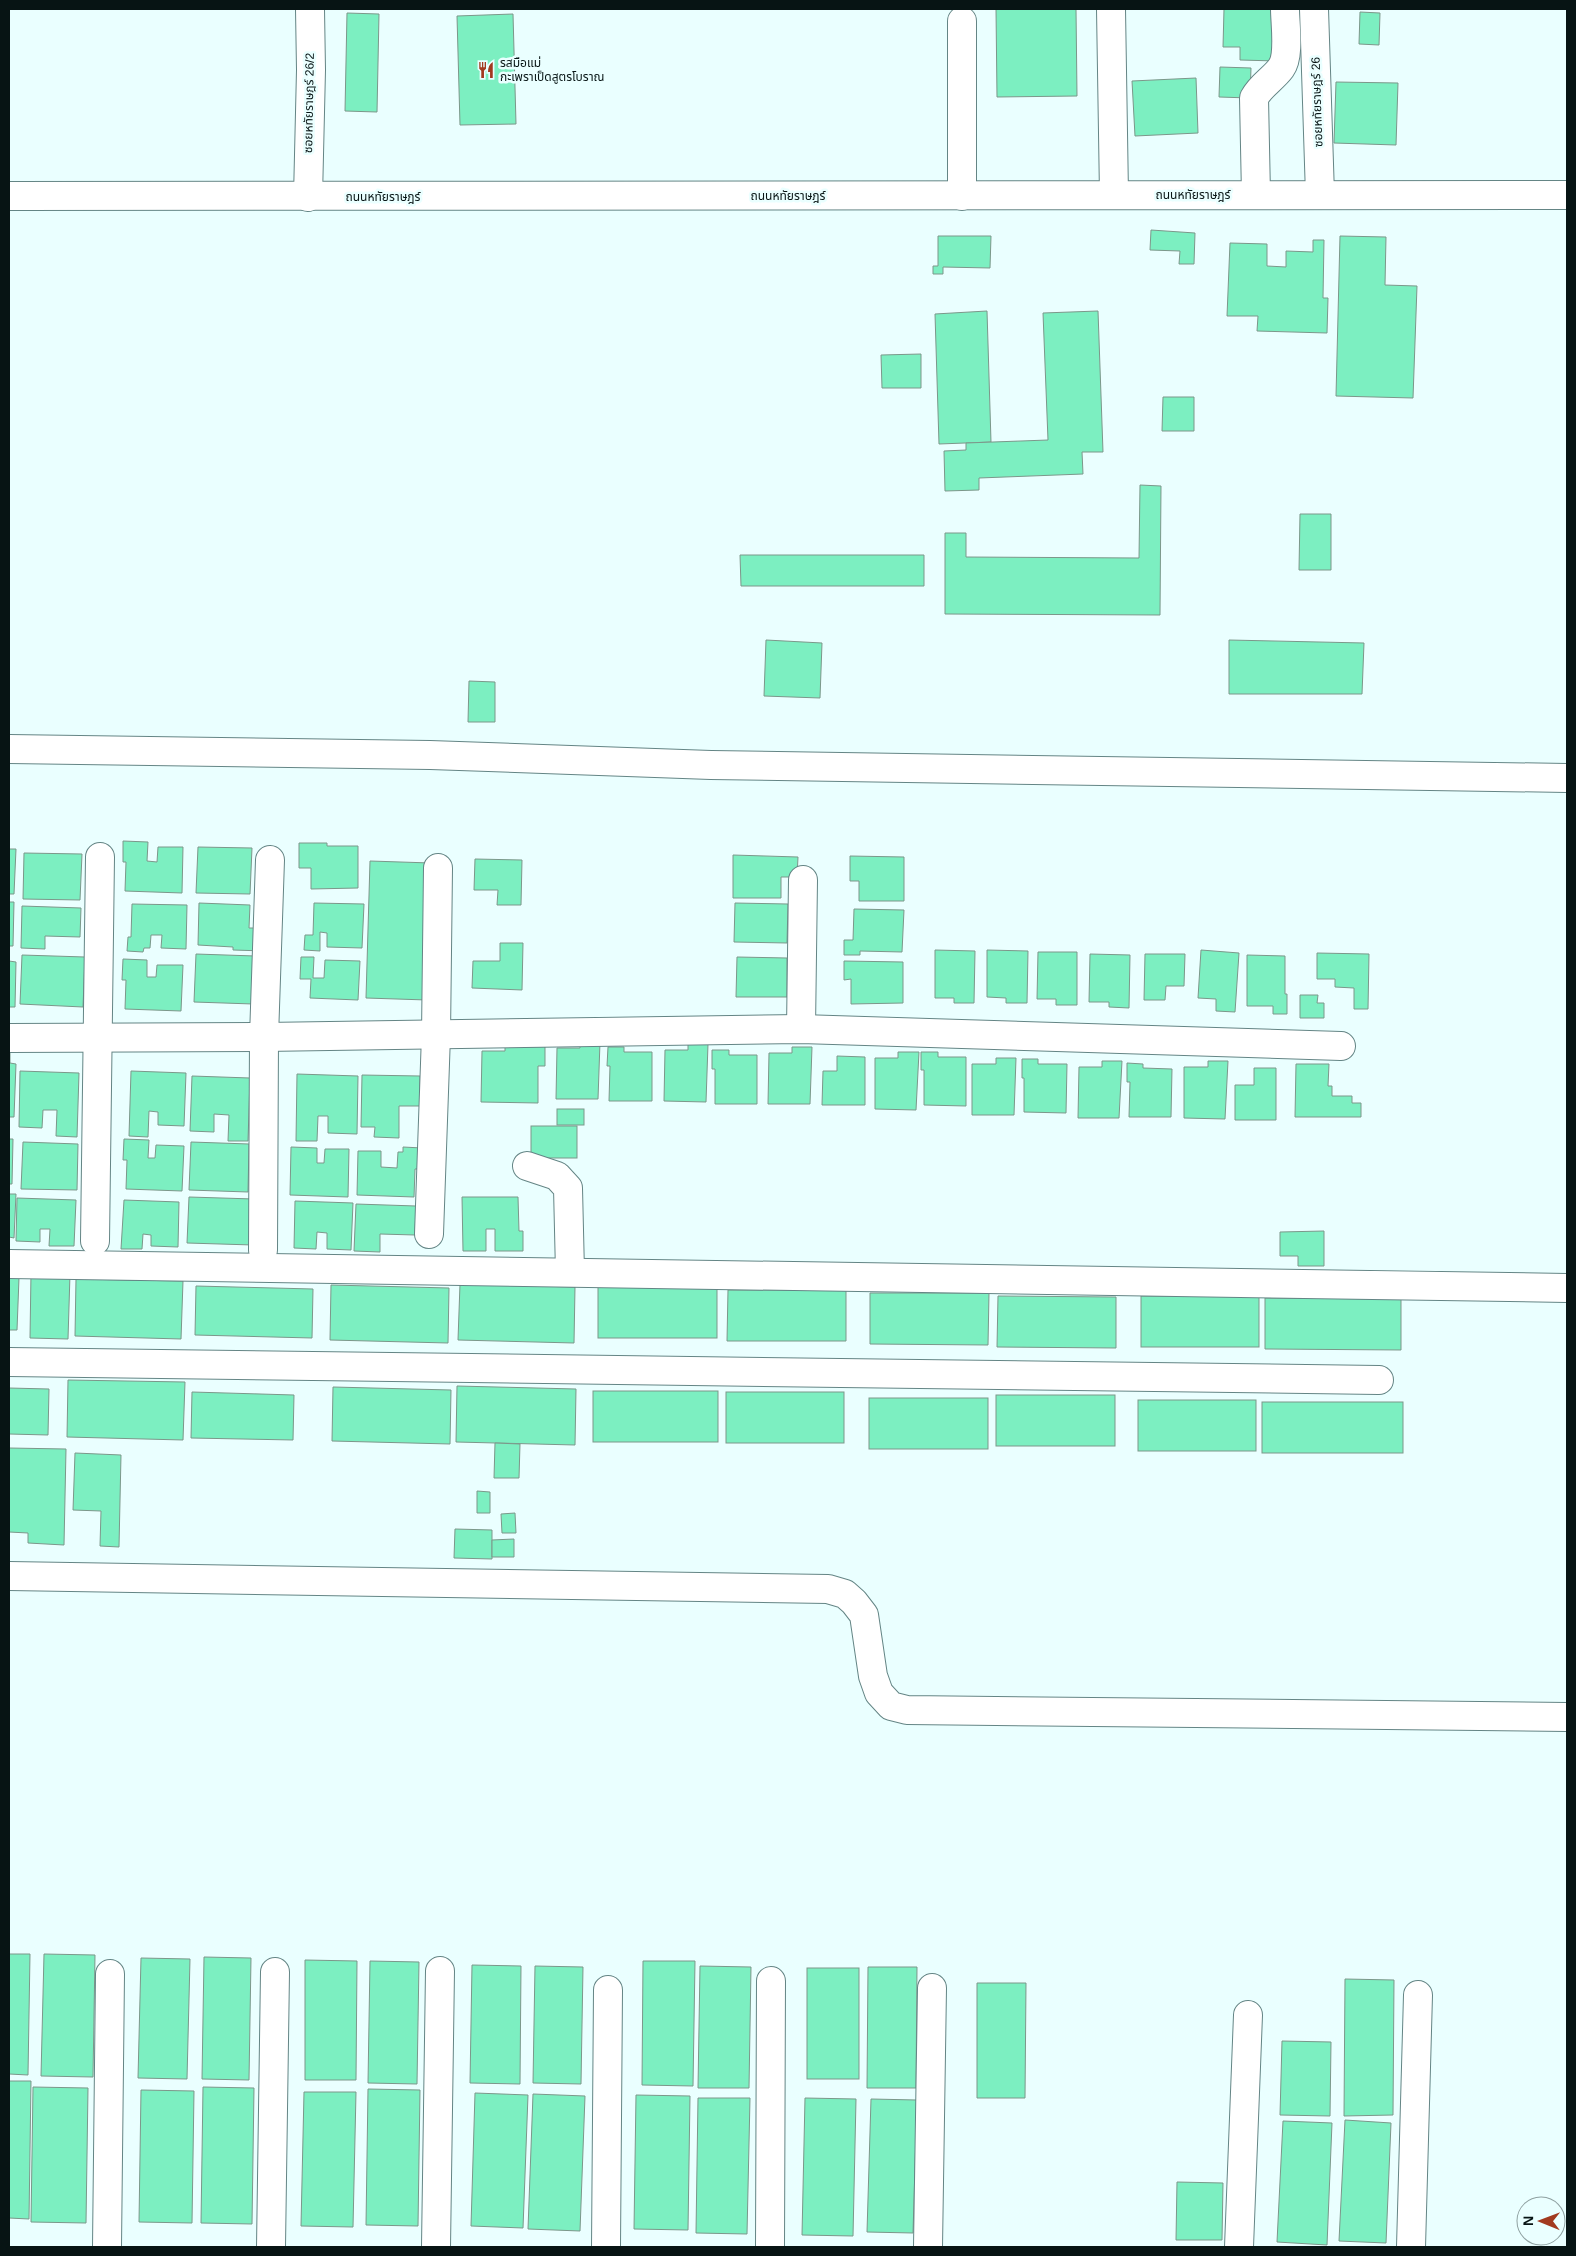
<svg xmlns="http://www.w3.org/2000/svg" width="1576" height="2256" font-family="Arial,'Noto Sans Thai',sans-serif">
  <rect width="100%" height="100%" fill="#eaffff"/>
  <!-- building -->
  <g fill="#7cefc1" stroke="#7c978a">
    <path d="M 996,9 L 1076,9 L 1077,96 L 997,97 Z"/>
    <path d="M 1224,9 L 1277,9 L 1276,61 L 1240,60 L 1240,47 L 1223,47 Z"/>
    <path d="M 1360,12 L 1380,13 L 1379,45 L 1359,44 Z"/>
    <path d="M 347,13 L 379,14 L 377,112 L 345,111 Z"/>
    <path d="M 513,14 L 516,124 L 460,125 L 457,16 Z"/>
    <path d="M 1220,67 L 1251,68 L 1250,98 L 1219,97 Z"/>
    <path d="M 1196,78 L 1198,133 L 1135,136 L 1132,81 Z"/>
    <path d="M 1336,82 L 1398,83 L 1396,145 L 1334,143 Z"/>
    <path d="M 1151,230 L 1195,233 L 1194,264 L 1179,264 L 1180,251 L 1150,250 Z"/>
    <path d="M 938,236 L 991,236 L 990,268 L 943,267 L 943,274 L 933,274 L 933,266 L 938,266 Z"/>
    <path d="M 1340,236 L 1386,237 L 1385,285 L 1417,286 L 1413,398 L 1336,396 Z"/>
    <path d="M 1313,240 L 1324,240 L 1323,298 L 1328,298 L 1327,333 L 1257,331 L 1258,316 L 1227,316 L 1230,243 L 1267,244 L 1267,266 L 1286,267 L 1286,251 L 1313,252 Z"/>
    <path d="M 987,311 L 991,442 L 939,444 L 935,314 Z"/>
    <path d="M 1098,311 L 1103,452 L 1082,452 L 1083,474 L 979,478 L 979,490 L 945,491 L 944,451 L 966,450 L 966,443 L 1048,440 L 1043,313 Z"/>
    <path d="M 921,354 L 921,388 L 882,388 L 881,355 Z"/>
    <path d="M 1163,397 L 1194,397 L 1194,431 L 1162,431 Z"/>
    <path d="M 1140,485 L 1161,486 L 1160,615 L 945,614 L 945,533 L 966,533 L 966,557 L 1139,558 Z"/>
    <path d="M 1300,514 L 1331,514 L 1331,570 L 1299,570 Z"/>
    <path d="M 740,555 L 924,555 L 924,586 L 741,586 Z"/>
    <path d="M 766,640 L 822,643 L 820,698 L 764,696 Z"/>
    <path d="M 1229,640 L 1364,643 L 1362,694 L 1229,694 Z"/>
    <path d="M 469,681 L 495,682 L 495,722 L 468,722 Z"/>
    <path d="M 123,841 L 148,842 L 147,861 L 157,862 L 158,847 L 183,847 L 182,893 L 125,891 L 126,862 L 123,862 Z"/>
    <path d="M 299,843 L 327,843 L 327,846 L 358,846 L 358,888 L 311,889 L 311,868 L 299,868 Z"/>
    <path d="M 198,847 L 252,848 L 250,894 L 196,893 Z"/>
    <path d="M 9,849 L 16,849 L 14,894 L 9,894 Z"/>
    <path d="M 24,853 L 82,854 L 80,900 L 23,899 Z"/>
    <path d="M 733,855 L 798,857 L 797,877 L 781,877 L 781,898 L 733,898 Z"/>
    <path d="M 850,856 L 904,857 L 904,901 L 859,901 L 859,881 L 850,881 Z"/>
    <path d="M 475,859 L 522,860 L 521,905 L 497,905 L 498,890 L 474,890 Z"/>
    <path d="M 370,861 L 431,863 L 427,1000 L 366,998 Z"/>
    <path d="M 9,902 L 14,902 L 13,946 L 9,946 Z"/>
    <path d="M 199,903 L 250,905 L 249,928 L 266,928 L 265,951 L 233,950 L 233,947 L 198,945 Z"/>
    <path d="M 314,903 L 364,904 L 362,948 L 327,947 L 327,933 L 320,932 L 320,951 L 304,950 L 305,935 L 313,935 Z"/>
    <path d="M 735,903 L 788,904 L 787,943 L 734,942 Z"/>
    <path d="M 132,904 L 187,905 L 186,949 L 161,948 L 162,935 L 151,935 L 150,948 L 144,948 L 143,952 L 127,951 L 128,937 L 131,937 Z"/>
    <path d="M 22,906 L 81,908 L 80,937 L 45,936 L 45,949 L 21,948 Z"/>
    <path d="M 854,909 L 904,910 L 902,952 L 860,951 L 860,955 L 844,955 L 844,940 L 853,940 Z"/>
    <path d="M 500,943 L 523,943 L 522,990 L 472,988 L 473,961 L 500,961 Z"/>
    <path d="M 935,950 L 975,951 L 974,1003 L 954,1003 L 954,998 L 935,998 Z"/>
    <path d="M 987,950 L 1028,951 L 1027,1003 L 1006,1003 L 1006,998 L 987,997 Z"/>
    <path d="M 1201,950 L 1239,953 L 1235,1012 L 1216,1011 L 1216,999 L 1198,998 Z"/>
    <path d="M 1038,952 L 1077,952 L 1077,1005 L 1056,1005 L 1056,999 L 1037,999 Z"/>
    <path d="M 1317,953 L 1369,954 L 1368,1009 L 1354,1009 L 1354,988 L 1335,987 L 1335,979 L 1317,979 Z"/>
    <path d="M 196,954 L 255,956 L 253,1004 L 194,1002 Z"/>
    <path d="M 1090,954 L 1130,955 L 1129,1008 L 1109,1007 L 1109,1002 L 1089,1002 Z"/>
    <path d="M 1145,954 L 1185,954 L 1184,986 L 1166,986 L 1165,1000 L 1144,1000 Z"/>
    <path d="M 22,955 L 85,957 L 83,1007 L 20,1004 Z"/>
    <path d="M 1247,955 L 1285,956 L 1285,994 L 1287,994 L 1287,1014 L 1273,1014 L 1273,1006 L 1247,1006 Z"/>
    <path d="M 301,957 L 314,957 L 313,978 L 324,978 L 325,960 L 360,961 L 358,1000 L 310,998 L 311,979 L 300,979 Z"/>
    <path d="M 737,957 L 787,958 L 787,997 L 736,997 Z"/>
    <path d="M 123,959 L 147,960 L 147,977 L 156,977 L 157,965 L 183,965 L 181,1011 L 125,1009 L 126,980 L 122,980 Z"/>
    <path d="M 9,961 L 16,962 L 15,1007 L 9,1007 Z"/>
    <path d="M 844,961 L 903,962 L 903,1003 L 851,1004 L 851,979 L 844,980 Z"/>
    <path d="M 1300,995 L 1318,995 L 1317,1003 L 1324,1003 L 1324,1018 L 1300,1018 Z"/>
    <path d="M 580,1042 L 600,1042 L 598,1099 L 556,1099 L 557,1048 L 580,1048 Z"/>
    <path d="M 688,1044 L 708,1044 L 706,1102 L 664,1101 L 665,1050 L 688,1050 Z"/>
    <path d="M 505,1045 L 545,1046 L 545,1066 L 538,1066 L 538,1103 L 481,1102 L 482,1051 L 505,1051 Z"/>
    <path d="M 608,1047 L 624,1047 L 624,1052 L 652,1052 L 652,1101 L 609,1101 L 610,1066 L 607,1066 Z"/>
    <path d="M 792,1047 L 812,1047 L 810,1104 L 768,1104 L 769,1053 L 792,1053 Z"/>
    <path d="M 9,1049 L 10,1049 L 10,1063 L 16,1064 L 14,1117 L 9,1117 Z"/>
    <path d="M 712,1050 L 729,1050 L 729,1055 L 757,1055 L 757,1104 L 715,1104 L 715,1069 L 712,1069 Z"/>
    <path d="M 898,1052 L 919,1052 L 916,1110 L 875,1109 L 875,1058 L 898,1058 Z"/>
    <path d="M 921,1052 L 938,1052 L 938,1057 L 966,1057 L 966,1106 L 924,1105 L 924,1070 L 921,1070 Z"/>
    <path d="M 837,1056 L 865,1057 L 865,1105 L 822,1105 L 823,1071 L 837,1071 Z"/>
    <path d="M 996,1058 L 1016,1058 L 1014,1115 L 972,1115 L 972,1064 L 996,1064 Z"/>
    <path d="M 1022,1059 L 1038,1059 L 1038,1064 L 1067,1064 L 1066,1113 L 1024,1112 L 1024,1078 L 1022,1078 Z"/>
    <path d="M 1102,1061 L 1122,1061 L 1119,1118 L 1078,1118 L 1079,1067 L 1102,1067 Z"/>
    <path d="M 1208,1061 L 1228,1061 L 1225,1119 L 1184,1118 L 1184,1067 L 1208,1067 Z"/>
    <path d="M 1127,1063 L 1143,1064 L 1143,1068 L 1172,1069 L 1171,1117 L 1129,1117 L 1130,1082 L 1127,1082 Z"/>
    <path d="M 1296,1064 L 1329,1064 L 1328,1086 L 1332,1086 L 1332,1096 L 1352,1096 L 1352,1103 L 1361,1103 L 1361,1117 L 1295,1117 Z"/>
    <path d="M 1254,1068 L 1276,1068 L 1276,1120 L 1235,1120 L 1235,1085 L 1254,1085 Z"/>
    <path d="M 20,1071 L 79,1073 L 77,1137 L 56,1136 L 57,1110 L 43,1110 L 42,1128 L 19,1127 Z"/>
    <path d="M 131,1071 L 186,1073 L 184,1126 L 158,1125 L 158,1112 L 149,1111 L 148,1137 L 129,1136 Z"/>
    <path d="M 297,1074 L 358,1076 L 357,1134 L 328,1133 L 328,1116 L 318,1116 L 317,1141 L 296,1141 Z"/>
    <path d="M 362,1075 L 420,1076 L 420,1106 L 399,1106 L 399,1138 L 374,1137 L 375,1127 L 361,1127 Z"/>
    <path d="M 192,1076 L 250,1078 L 248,1141 L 228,1141 L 229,1115 L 214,1114 L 214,1132 L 190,1131 Z"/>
    <rect x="557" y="1109" width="27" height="16"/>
    <rect x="531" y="1126" width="46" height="32"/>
    <path d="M 9,1139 L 13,1139 L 12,1184 L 9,1184 Z"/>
    <path d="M 124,1139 L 149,1140 L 148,1158 L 155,1158 L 156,1145 L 184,1146 L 182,1191 L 126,1189 L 127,1160 L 123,1160 Z"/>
    <path d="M 23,1142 L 78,1144 L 77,1190 L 21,1189 Z"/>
    <path d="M 191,1142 L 249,1144 L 248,1192 L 189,1190 Z"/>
    <path d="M 291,1147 L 317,1148 L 317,1163 L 324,1163 L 325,1149 L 349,1149 L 348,1197 L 290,1195 Z"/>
    <path d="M 403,1147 L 422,1148 L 421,1169 L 415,1169 L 414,1197 L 357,1195 L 358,1151 L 381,1151 L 381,1167 L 397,1168 L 398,1152 L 403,1152 Z"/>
    <path d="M 9,1194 L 16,1194 L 14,1238 L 9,1237 Z"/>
    <path d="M 189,1197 L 254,1199 L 253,1245 L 187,1243 Z"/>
    <path d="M 462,1197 L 518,1197 L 519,1231 L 523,1231 L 523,1251 L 495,1251 L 495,1229 L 486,1229 L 486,1251 L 463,1251 Z"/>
    <path d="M 17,1198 L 76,1200 L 74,1246 L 49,1246 L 50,1229 L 40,1229 L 40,1242 L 16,1241 Z"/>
    <path d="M 124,1200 L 179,1202 L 178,1247 L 151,1246 L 151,1235 L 143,1234 L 142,1249 L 121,1249 Z"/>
    <path d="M 295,1201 L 353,1203 L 351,1250 L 327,1249 L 327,1233 L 317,1232 L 316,1249 L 294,1248 Z"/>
    <path d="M 356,1204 L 416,1206 L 415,1235 L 380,1234 L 380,1252 L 354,1251 Z"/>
    <path d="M 1324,1231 L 1324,1266 L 1298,1266 L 1298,1256 L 1280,1256 L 1280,1232 Z"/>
    <path d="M 31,1273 L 70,1274 L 68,1339 L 30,1338 Z"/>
    <path d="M 9,1277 L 19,1278 L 17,1330 L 9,1330 Z"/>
    <path d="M 76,1279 L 183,1281 L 181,1339 L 75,1336 Z"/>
    <path d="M 460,1284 L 575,1287 L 574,1343 L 458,1340 Z"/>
    <path d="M 331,1285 L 449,1288 L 448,1343 L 330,1340 Z"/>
    <path d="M 196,1286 L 313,1289 L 312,1338 L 195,1335 Z"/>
    <rect x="598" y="1287" width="119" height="51"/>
    <path d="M 728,1290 L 846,1290 L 846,1341 L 727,1341 Z"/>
    <path d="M 870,1293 L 989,1293 L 988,1345 L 870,1344 Z"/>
    <path d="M 998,1296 L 1116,1297 L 1116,1348 L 997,1347 Z"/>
    <rect x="1141" y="1296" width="118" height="51"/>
    <path d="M 1265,1298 L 1401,1299 L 1401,1350 L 1265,1349 Z"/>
    <path d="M 68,1380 L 185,1382 L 183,1440 L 67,1437 Z"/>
    <path d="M 457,1386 L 576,1389 L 575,1445 L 456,1442 Z"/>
    <path d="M 333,1387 L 451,1390 L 450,1444 L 332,1441 Z"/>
    <path d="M 9,1388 L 49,1389 L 48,1435 L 9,1434 Z"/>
    <rect x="593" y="1391" width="125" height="51"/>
    <path d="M 192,1392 L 294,1395 L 293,1440 L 191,1438 Z"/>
    <rect x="726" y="1392" width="118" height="51"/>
    <rect x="996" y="1395" width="119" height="51"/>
    <rect x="869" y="1398" width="119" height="51"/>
    <rect x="1138" y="1400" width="118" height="51"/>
    <rect x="1262" y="1402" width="141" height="51"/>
    <path d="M 495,1443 L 520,1444 L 519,1478 L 494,1478 Z"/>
    <path d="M 9,1448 L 66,1449 L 64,1545 L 28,1543 L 28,1533 L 9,1532 Z"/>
    <path d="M 75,1453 L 121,1455 L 119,1547 L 100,1546 L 101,1511 L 73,1510 Z"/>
    <path d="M 477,1491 L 490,1492 L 490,1513 L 477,1513 Z"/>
    <path d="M 515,1513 L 516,1533 L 502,1533 L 501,1514 Z"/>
    <path d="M 455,1529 L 492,1530 L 492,1559 L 454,1558 Z"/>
    <path d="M 514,1539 L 514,1557 L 492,1557 L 492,1540 Z"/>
    <path d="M 9,1954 L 30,1954 L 28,2075 L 9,2074 Z"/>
    <path d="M 44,1954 L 95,1955 L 93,2077 L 41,2076 Z"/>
    <path d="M 204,1957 L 251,1958 L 249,2080 L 202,2079 Z"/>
    <path d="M 141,1958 L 190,1959 L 187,2079 L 138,2078 Z"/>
    <path d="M 305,1960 L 357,1961 L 356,2080 L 305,2080 Z"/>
    <path d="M 370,1961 L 419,1962 L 417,2084 L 368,2083 Z"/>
    <path d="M 643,1961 L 695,1961 L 693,2086 L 642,2085 Z"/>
    <path d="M 472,1965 L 521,1966 L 520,2084 L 470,2083 Z"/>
    <path d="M 535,1966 L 583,1967 L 581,2084 L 533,2083 Z"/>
    <path d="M 700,1966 L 751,1967 L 749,2088 L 698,2088 Z"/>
    <path d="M 868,1967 L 917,1967 L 916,2088 L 867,2088 Z"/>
    <rect x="807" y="1968" width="52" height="111"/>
    <path d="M 1345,1979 L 1394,1980 L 1393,2115 L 1344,2116 Z"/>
    <path d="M 977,1983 L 1026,1983 L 1025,2098 L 977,2098 Z"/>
    <path d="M 1282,2041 L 1331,2042 L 1330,2116 L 1280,2115 Z"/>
    <path d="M 9,2081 L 31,2081 L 29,2219 L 9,2218 Z"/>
    <path d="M 33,2087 L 88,2088 L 86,2223 L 31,2222 Z"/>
    <path d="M 203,2087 L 254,2088 L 252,2224 L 201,2223 Z"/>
    <path d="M 368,2089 L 420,2090 L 418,2226 L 366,2225 Z"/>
    <path d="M 141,2090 L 194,2091 L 192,2223 L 139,2222 Z"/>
    <path d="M 304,2092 L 356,2092 L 353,2227 L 301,2226 Z"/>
    <path d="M 475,2093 L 528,2095 L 523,2228 L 471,2226 Z"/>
    <path d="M 533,2094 L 585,2096 L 580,2231 L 528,2229 Z"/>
    <path d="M 636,2095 L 690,2096 L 688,2230 L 634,2229 Z"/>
    <path d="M 698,2098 L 750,2098 L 747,2234 L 696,2233 Z"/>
    <path d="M 805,2098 L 856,2099 L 853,2236 L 802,2235 Z"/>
    <path d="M 871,2099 L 917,2100 L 913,2233 L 867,2232 Z"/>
    <path d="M 1345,2120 L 1391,2123 L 1386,2243 L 1339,2241 Z"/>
    <path d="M 1283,2121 L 1332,2123 L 1327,2245 L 1277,2242 Z"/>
    <path d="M 1177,2182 L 1223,2183 L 1222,2240 L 1176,2240 Z"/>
  </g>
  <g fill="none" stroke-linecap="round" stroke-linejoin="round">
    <!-- minor casing -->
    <g stroke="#648585" stroke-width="30">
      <g id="minor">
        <path d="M 1111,9 L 1114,195"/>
        <path d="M 1314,9 L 1320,195"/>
        <path d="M 962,21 L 962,196"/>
        <path d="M 1256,195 L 1254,98 C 1261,85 1273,79 1281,68 C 1290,56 1285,24 1285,9"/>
        <path d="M 308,197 L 311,70 L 310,9"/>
        <path d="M 9,749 L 430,755 L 711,765 L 1567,778"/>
        <path d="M 801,1029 L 803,880"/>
        <path d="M 9,1038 L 264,1037 L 801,1029 L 1341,1046"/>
        <path d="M 527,1166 L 557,1176 L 568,1188 L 570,1272"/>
        <path d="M 429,1234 L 436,1035 L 438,868"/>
        <path d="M 95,1241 L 100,857"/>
        <path d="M 263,1250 L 264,1037 L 270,860"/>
        <path d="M 9,1264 L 1567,1288"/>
        <path d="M 9,1362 L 1379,1380"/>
        <path d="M 9,1576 L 828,1589 L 845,1594 L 854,1602 L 864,1615 L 873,1676 L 879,1693 L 891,1706 L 907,1710 L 1567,1717"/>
        <path d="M 107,2247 L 110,1974"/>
        <path d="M 271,2247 L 275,1972"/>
        <path d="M 436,2247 L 440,1971"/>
        <path d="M 606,2247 L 608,1990"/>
        <path d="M 770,2247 L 771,1981"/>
        <path d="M 928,2247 L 932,1988"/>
        <path d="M 1239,2247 L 1248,2015"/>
        <path d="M 1411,2247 L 1418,1995"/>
      </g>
    </g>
    <!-- major casing -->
    <g stroke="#648585" stroke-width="30">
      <path id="major" d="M 9,196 L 1567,195"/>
    </g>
    <!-- minor -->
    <use href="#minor" stroke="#fff" stroke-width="28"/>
    <!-- major -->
    <use href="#major" stroke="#fff" stroke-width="28"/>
  </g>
  <!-- icons -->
  <defs>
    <g id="restaurant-bare" transform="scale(1.35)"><path d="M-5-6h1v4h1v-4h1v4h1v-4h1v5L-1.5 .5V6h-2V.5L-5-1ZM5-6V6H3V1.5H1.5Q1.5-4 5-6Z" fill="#a23a1f" stroke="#eaffff" stroke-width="2.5" paint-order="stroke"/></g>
  </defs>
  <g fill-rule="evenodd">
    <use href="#restaurant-bare" x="486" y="70"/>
  </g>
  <g text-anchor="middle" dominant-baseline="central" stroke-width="5" stroke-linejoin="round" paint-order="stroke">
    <!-- poi labels -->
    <g font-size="12" fill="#071414" stroke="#eaffff" text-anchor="start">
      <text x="500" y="63">รสมือแม่<tspan x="500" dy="14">กะเพราเป็ดสูตรโบราณ</tspan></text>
    </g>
    <!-- street labels -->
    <g font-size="12" fill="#071414" stroke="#eaffff">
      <text transform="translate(1317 102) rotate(-92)">ซอยหทัยราษฎร์ 26</text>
      <text transform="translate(309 103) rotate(-89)">ซอยหทัยราษฎร์ 26/2</text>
      <text x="1193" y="195">ถนนหทัยราษฎร์</text>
      <text x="788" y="196">ถนนหทัยราษฎร์</text>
      <text x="383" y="197">ถนนหทัยราษฎร์</text>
    </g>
  </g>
  <!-- border -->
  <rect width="1576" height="2256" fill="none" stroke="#071414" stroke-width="20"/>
  <!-- north arrow -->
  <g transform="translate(1541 2221) rotate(271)"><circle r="24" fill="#eaffff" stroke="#8fa1a1"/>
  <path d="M0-4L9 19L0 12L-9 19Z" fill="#a23a1f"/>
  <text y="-8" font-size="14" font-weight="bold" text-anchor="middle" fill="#071414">N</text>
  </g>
</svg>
